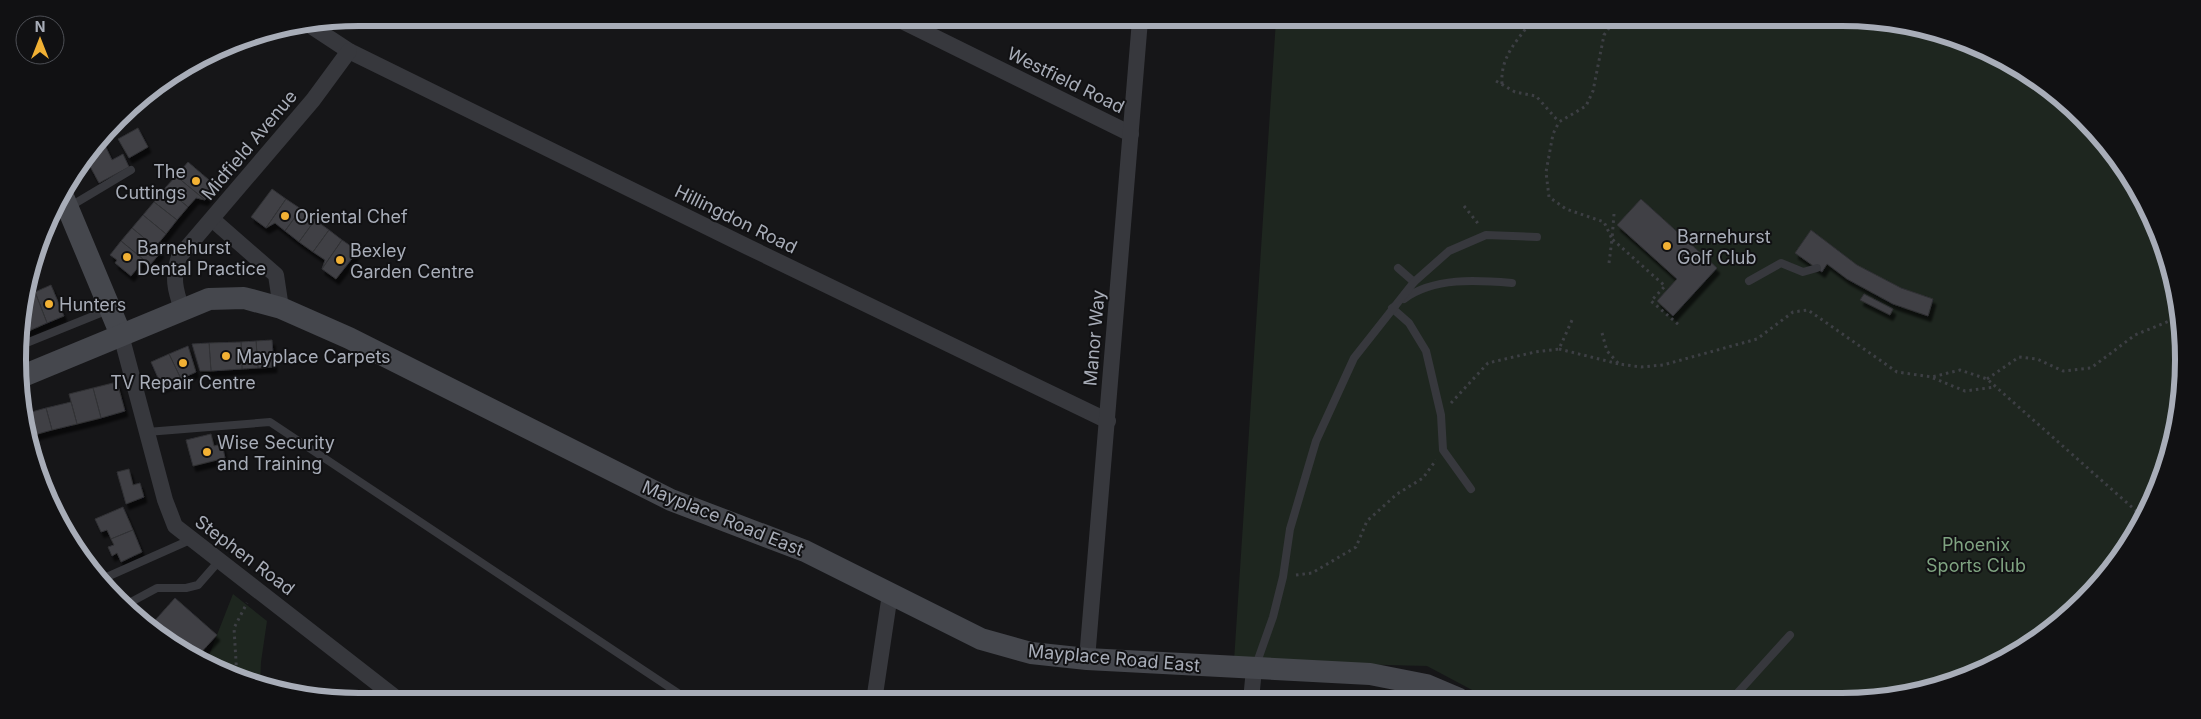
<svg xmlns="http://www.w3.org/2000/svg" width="2201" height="719" font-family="Inter,sans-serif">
  <defs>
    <filter id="shadow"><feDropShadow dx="3" dy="5.5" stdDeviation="1" flood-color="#0009"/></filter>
  </defs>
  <rect width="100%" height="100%" fill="#161618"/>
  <!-- green -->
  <g fill="#1e261f">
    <path d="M 1841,18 L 1909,24 L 1973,44 L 2032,75 L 2084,118 L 2126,170 L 2158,229 L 2177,293 L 2183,360 L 2177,427 L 2138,530 L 2067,616 L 1993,666 L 1886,699 L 1489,699 L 1427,666 L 1234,661 L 1276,20 Z"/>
    <path d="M 233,594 L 267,621 L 261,662 L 260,685 L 228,675 L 206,663 Z"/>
  </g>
  <!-- building -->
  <g fill="#404145" stroke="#303034" filter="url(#shadow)">
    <path d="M 138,128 L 148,147 L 129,158 L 118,139 Z"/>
    <path d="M 101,138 L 104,143 L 88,152 L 88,151 Z"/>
    <path d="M 104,143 L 112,160 L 123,154 L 129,167 L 99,183 L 85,157 L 88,152 Z"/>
    <path d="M 188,162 L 216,186 L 205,200 L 176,176 Z"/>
    <path d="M 176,176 L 205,200 L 196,198 L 188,207 L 165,188 Z"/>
    <path d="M 165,188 L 188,207 L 177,220 L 154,202 Z"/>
    <path d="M 272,189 L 286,199 L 266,228 L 251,217 Z"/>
    <path d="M 286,199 L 301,209 L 285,231 L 275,223 L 266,228 Z"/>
    <path d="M 1641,199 L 1717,268 L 1673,316 L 1657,301 L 1677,279 L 1617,225 Z"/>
    <path d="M 154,202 L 177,220 L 166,234 L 143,215 Z"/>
    <path d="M 301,209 L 315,220 L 299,242 L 285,231 Z"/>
    <path d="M 143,215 L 166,234 L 157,245 L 161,252 L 132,228 Z"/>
    <path d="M 315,220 L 329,230 L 313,252 L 299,242 Z"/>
    <path d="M 132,228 L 161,252 L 150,265 L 121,241 Z"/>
    <path d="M 329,230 L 342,240 L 322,269 L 325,260 L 313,252 Z"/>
    <path d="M 1811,230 L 1857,265 L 1901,288 L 1933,299 L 1928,316 L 1893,304 L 1847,279 L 1827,264 L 1822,272 L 1795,253 Z"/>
    <path d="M 342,240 L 358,251 L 336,279 L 322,269 Z"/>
    <path d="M 121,241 L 144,260 L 131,276 L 115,263 L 117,260 L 110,255 Z"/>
    <path d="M 51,285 L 64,316 L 47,323 L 35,292 Z"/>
    <path d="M 35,292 L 47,323 L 31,330 L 22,309 L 26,295 Z"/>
    <path d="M 1864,294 L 1893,309 L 1890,315 L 1860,300 Z"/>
    <path d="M 22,309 L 31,330 L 20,334 L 20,315 Z"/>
    <path d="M 272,340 L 274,367 L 258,368 L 256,341 Z"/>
    <path d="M 256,341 L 258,368 L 242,369 L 241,342 Z"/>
    <path d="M 241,342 L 242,369 L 211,371 L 209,343 Z"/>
    <path d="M 209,343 L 211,371 L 200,371 L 192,344 Z"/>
    <path d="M 188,346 L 196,372 L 181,379 L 169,354 Z"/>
    <path d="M 169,354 L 181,379 L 162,387 L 151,362 Z"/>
    <path d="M 117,382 L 125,411 L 101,418 L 93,388 Z"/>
    <path d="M 93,388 L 101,418 L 77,424 L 69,394 Z"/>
    <path d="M 71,402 L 77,424 L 52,430 L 46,408 Z"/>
    <path d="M 46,408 L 52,430 L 34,435 L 28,413 Z"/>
    <path d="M 211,434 L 214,446 L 222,444 L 225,458 L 193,466 L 186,440 Z"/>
    <path d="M 129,469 L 133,485 L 140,483 L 144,497 L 126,504 L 117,472 Z"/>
    <path d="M 123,507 L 133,530 L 111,539 L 107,530 L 101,532 L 95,519 Z"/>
    <path d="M 133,530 L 142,552 L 121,562 L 117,553 L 112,556 L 108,547 L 114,545 L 111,539 Z"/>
    <path d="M 175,598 L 217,635 L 196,658 L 169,644 L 149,627 Z"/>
  </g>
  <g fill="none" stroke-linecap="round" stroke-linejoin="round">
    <!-- path -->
    <g stroke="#3d3f44" stroke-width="3" stroke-dasharray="2.5 4" stroke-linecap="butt">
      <path d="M 1496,81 L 1515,92 L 1536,96 L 1559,122"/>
      <path d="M 1502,84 C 1500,56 1518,40 1533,19"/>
      <path d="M 1464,206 L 1480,226"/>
      <path d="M 1614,214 L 1612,239 L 1665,286 L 1651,301 L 1679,325"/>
      <path d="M 1609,263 L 1612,239 L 1604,222 L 1566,209 L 1549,197 L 1546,172 L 1553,134 L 1559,122 L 1586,106 L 1593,91 L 1604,35 L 1615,20"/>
      <path d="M 1602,333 L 1607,351 L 1619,364 L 1641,367 L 1663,365 L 1757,339 L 1793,312 L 1808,310 L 1897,372 L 1932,377 L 1960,370 L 1987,379 L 2143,517"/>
      <path d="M 1559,349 L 1619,364"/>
      <path d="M 1933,378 L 1965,391 L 1995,387"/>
      <path d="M 1987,379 L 2019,357 L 2037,359 L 2063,371 L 2091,368 L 2135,335 L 2179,317"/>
      <path d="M 1451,403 L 1488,363 L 1535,352 L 1559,349 L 1573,318"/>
      <path d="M 1296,575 L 1312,573 L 1356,547 L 1367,521 L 1397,494 L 1423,478 L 1436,460"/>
      <path d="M 237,678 L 234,628 L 247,603"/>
    </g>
    <!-- lane -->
    <g stroke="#37383d" stroke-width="8">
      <path d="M 69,207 L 131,170"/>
      <path d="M 50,219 L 66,211"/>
      <path d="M 1398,268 L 1414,282"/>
      <path d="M 1749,281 L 1781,263 L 1803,272 L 1817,268"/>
      <path d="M 1404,299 C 1434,277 1477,280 1512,283"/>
      <path d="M 1395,306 L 1392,308 L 1409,323 L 1426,351 L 1441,415 L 1443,450 L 1471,489"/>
      <path d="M 19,346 L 108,310"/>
      <path d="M 147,432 L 270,422 L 690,701"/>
      <path d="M 100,580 L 190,540"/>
      <path d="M 131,602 L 157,588 L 186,588 L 198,585 L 219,561"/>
      <path d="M 1256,665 L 1273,617 L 1283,577 L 1290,529 L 1316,441 L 1354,358 L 1414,282 L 1449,251 L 1486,235 L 1537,237"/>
      <path d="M 1732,699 L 1790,635"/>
    </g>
    <!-- street -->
    <g stroke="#37383d" stroke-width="16">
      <path d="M 902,21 L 1131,134"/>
      <path d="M 308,24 L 349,51 L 748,247 L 1108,421"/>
      <path d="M 213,220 L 276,275 L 281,308"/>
      <path d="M 182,309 C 175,290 172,277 179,257 L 313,100 L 349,51"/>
      <path d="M 121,335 L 165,500 L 175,526 L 400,701"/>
      <path d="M 1087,659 L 1140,20"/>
      <path d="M 1251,700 L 1254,669"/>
      <path d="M 874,701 L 890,594"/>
    </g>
    <!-- secondary -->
    <g stroke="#45474d" stroke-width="22">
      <path d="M 62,194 L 121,335"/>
      <path d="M 18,378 L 209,299 L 244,298 L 281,308 L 349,338 L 671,500 L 805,551 L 981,639 L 1031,653 L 1087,659 L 1370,674 L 1426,685 L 1459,699"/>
    </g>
  </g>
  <!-- markers -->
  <g fill="#f2b134" stroke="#111113" stroke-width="2">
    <circle cx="196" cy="181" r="5"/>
    <circle cx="285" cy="216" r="5"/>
    <circle cx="1667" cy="246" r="5"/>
    <circle cx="127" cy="257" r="5"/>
    <circle cx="340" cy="260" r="5"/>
    <circle cx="49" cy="304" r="5"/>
    <circle cx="226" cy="356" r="5"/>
    <circle cx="183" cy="363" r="5"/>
    <circle cx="207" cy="452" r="5"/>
  </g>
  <g text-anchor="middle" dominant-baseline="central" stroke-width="4" stroke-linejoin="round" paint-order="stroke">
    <!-- street labels -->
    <g font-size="18" fill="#a8adb8" stroke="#111113">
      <text transform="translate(1066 80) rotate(26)">Westfield Road</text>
      <text transform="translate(249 145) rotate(-50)">Midfield Avenue</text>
      <text transform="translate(736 219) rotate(26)">Hillingdon Road</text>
      <text transform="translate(1094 338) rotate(-85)">Manor Way</text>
      <text transform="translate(723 518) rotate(22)">Mayplace Road East</text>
      <text transform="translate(245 555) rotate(37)">Stephen Road</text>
      <text transform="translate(1114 658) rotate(5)">Mayplace Road East</text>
    </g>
    <!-- poi labels -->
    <g font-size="18" fill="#a8adb8" stroke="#111113" text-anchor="start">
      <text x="186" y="171" text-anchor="end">The<tspan x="186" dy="21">Cuttings</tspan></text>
      <text x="295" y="216">Oriental Chef</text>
      <text x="1677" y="236">Barnehurst<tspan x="1677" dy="21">Golf Club</tspan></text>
      <text x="137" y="247">Barnehurst<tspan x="137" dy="21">Dental Practice</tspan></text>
      <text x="350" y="250">Bexley<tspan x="350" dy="21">Garden Centre</tspan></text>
      <text x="59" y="304">Hunters</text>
      <text x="236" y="356">Mayplace Carpets</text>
      <text x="183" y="382" text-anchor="middle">TV Repair Centre</text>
      <text x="217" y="442">Wise Security<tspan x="217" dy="21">and Training</tspan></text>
    </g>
    <!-- park labels -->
    <g font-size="18" fill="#7fa381" stroke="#111113">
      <text x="1976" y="544">Phoenix<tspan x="1976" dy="21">Sports Club</tspan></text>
    </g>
  </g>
  <!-- crop -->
  <path d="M0 0H2201V719H0ZM359 26H1842A333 333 0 0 1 2175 359V360A333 333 0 0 1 1842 693H359A333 333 0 0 1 26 360V359A333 333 0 0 1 359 26Z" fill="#111113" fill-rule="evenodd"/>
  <path fill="none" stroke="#a8adb8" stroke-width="6" d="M359 26H1842A333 333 0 0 1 2175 359V360A333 333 0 0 1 1842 693H359A333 333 0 0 1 26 360V359A333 333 0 0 1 359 26Z"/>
  <!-- north arrow -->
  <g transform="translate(40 40)"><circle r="24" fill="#111113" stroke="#4d4f55"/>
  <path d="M0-4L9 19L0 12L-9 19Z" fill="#f2b134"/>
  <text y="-8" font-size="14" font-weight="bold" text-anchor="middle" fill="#a8adb8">N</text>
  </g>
</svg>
